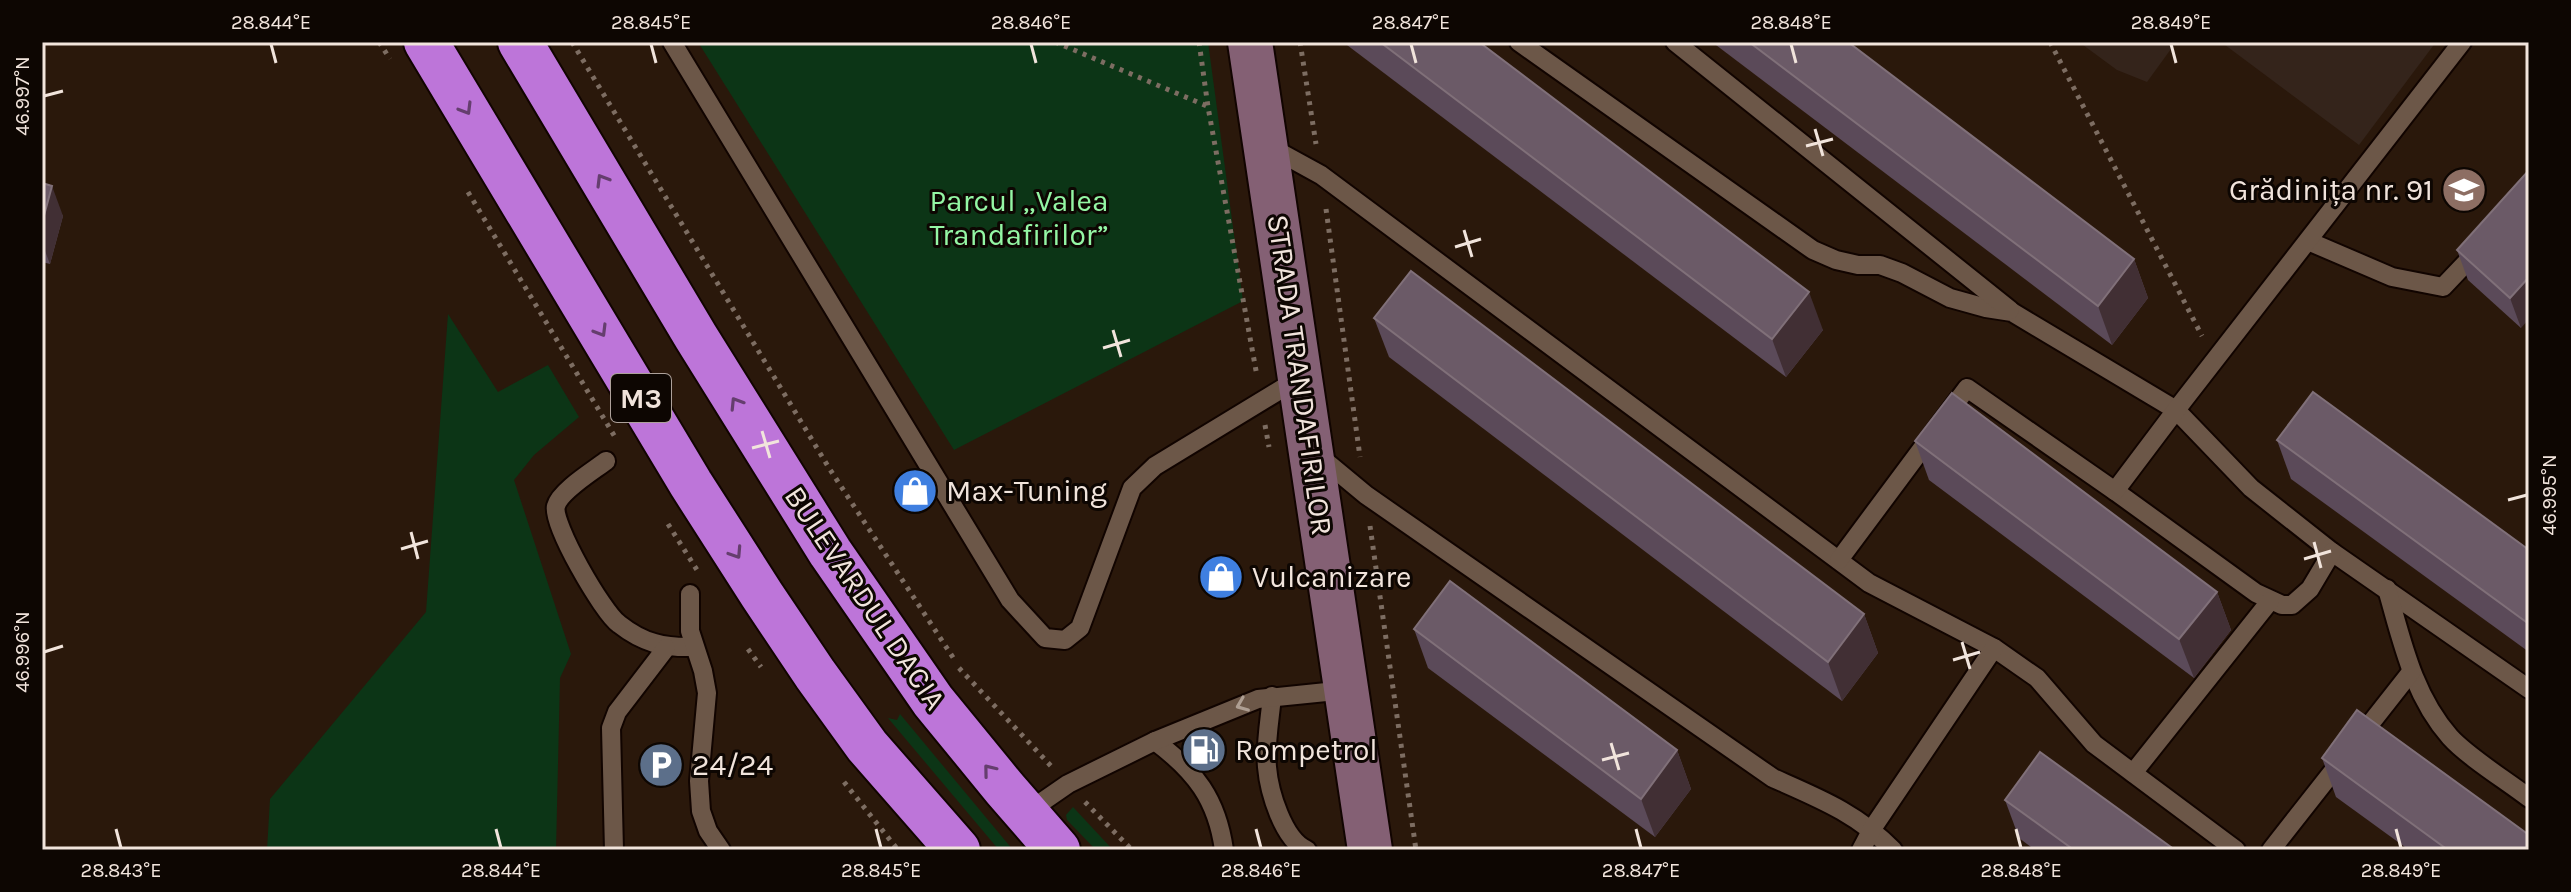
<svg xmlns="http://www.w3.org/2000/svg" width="2571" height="892" font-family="Karla,sans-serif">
  <rect width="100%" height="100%" fill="#2a180b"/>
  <!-- industrial -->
  <g fill="#34241b">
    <path d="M 2079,42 L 2176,42 L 2147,82 L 2117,70 Z"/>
    <path d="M 2221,42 L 2436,42 L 2359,145 Z"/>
  </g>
  <!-- green -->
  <g fill="#0c3516">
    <path d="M 698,42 L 1208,42 L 1243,301 L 954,450 Z"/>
    <path d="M 448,314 L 498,392 L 548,365 L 579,417 L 534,455 L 514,480 L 571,654 L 560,678 L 556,850 L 267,850 L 270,799 L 426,612 Z"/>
    <path d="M 900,714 L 1013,850 L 999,850 L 888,718 L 897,720 Z"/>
    <path d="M 1073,807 L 1113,850 L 1096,850 L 1067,820 L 1066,815 Z"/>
  </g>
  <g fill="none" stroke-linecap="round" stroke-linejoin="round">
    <!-- lane casing -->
    <g stroke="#110400" stroke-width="22">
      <g id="lane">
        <path d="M 672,42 L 1010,600 L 1045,638 L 1065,640 L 1080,628 L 1132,488 L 1155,466 L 1298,379"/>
        <path d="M 1519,42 L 1813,250 L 1836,260 L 1858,265 L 1880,265 L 1902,273 L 1950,298 L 1986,308 L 2012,312 L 2176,410 L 2251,488 L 2332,552 L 2529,689"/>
        <path d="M 1675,42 L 2010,310"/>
        <path d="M 1268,146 L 1321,175 L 1869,583 L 1994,648 L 2037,678 L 2094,744 L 2236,850"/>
        <path d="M 2308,241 L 2392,277 L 2443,287 L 2480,248"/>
        <path d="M 1319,456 L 1366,495 L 1773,778 C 1818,798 1857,813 1893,850"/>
        <path d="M 606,461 C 593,471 560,491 556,506 C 551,523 603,613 619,624 C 643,643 664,648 694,647"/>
        <path d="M 2115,491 L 2256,593 L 2282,605 L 2292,605 L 2310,589 L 2332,552"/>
        <path d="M 1839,560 L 1967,388 L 2115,491 L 2176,410 L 2462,42"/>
        <path d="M 2387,589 C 2402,641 2413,695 2450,737 C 2468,757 2507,781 2529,798"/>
        <path d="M 690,594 L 690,631 L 703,671 L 707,693 L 699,781 L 701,811 L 708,831 L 721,850"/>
        <path d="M 1272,696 C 1270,719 1265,744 1267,767 C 1269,791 1283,840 1307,850"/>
        <path d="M 1155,741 C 1195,771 1217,799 1224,850"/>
        <path d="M 2133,773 L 2270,601"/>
        <path d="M 1026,813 L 1068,784 L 1155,741 L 1258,699 L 1346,690"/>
        <path d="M 614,850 L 611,728 L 617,712 L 666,648"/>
        <path d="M 1861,850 L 1872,829 L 1994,648"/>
        <path d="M 2271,850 L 2411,672"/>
      </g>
    </g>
    <!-- secondary casing -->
    <g stroke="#110400" stroke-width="48">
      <path id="secondary" d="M 1250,42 L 1370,850"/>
    </g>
    <!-- highway casing -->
    <g stroke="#110400" stroke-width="48">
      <g id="highway">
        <path d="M 426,42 L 691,484 L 762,595 L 815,674 L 867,746 L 958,850"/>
        <path d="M 520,42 L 696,337 L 830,552 L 933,701 L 1005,789 L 1058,850"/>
      </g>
    </g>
    <!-- path -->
    <g stroke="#7d6d62" stroke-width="5" stroke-dasharray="4 6" stroke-linecap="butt">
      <path d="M 379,42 L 390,59"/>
      <path d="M 572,42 L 829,468 L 954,659"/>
      <path d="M 1055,42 L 1207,106"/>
      <path d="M 1199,42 L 1208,107 L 1257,376"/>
      <path d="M 1300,42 L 1316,144"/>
      <path d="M 2050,42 L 2202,336"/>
      <path d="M 468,192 L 615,437"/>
      <path d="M 1326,209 L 1360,457"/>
      <path d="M 1265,425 L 1269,447"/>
      <path d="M 668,524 L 697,570"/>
      <path d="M 1370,526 L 1416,850"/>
      <path d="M 748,649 L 761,667"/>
      <path d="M 959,668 L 1051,766"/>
      <path d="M 844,782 L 898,850"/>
      <path d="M 1085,802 L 1132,850"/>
    </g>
    <!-- lane -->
    <use href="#lane" stroke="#6c5748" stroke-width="18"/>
    <!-- secondary -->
    <use href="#secondary" stroke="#846074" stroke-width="44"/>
    <!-- highway -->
    <use href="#highway" stroke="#bd75d9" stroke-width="44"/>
  </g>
  <!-- wall -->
  <g fill="#5b4a59">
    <path d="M 1343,42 L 1479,42 L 1823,330 L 1786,377 Z"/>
    <path d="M 1712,42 L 1848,42 L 2134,259 L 2148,298 L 2112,345 Z"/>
    <path d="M 2529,170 L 2521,328 L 2468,280 L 2457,250 Z"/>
    <path d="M 42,183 L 63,216 L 50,264 L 42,262 Z"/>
    <path d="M 1374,318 L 1864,614 L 1878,653 L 1842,701 L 1389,357 Z"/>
    <path d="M 2277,440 L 2529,550 L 2529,652 L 2291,479 Z"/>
    <path d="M 1915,441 L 2217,592 L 2231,630 L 2194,678 L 1929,480 Z"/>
    <path d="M 1414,629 L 1677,750 L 1691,789 L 1655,837 L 1428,668 Z"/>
    <path d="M 2322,758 L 2529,850 L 2409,850 L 2336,797 Z"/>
    <path d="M 2005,800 L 2175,850 L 2035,850 L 2019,838 Z"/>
  </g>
  <!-- shaded-wall -->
  <g fill="#412f34">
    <path d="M 52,186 L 63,216 L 50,264 L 42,243 L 42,223 Z"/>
    <path d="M 2134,259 L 2148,298 L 2112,345 L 2098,306 Z"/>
    <path d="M 2529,277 L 2529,319 L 2521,328 L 2510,298 Z"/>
    <path d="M 1809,292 L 1823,330 L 1786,377 L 1772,339 Z"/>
    <path d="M 2217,592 L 2231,630 L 2194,678 L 2179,639 Z"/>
    <path d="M 1864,614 L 1878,653 L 1842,701 L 1828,662 Z"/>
    <path d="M 1677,750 L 1691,789 L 1655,837 L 1641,799 Z"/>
  </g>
  <!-- building -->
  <g fill="#6b5a67" stroke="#807079" stroke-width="2">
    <path d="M 1380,42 L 1479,42 L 1809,292 L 1772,339 Z"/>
    <path d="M 1749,42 L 1848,42 L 2134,259 L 2098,306 Z"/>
    <path d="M 2529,170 L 2529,277 L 2510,298 L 2457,250 Z"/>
    <path d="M 42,183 L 52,186 L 42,223 Z"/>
    <path d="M 1411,271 L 1864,614 L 1828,662 L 1374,318 Z"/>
    <path d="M 2313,392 L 2529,550 L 2529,624 L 2277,440 Z"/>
    <path d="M 1952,393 L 2217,592 L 2179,639 L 1915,441 Z"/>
    <path d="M 1450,581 L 1677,750 L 1641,799 L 1414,629 Z"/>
    <path d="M 2357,710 L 2529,835 L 2529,850 L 2448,850 L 2322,758 Z"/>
    <path d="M 2040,752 L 2175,850 L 2074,850 L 2005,800 Z"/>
  </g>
  <!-- one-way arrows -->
  <defs><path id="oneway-chevron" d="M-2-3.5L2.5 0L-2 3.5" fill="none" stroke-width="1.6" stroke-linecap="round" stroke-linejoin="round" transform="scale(2)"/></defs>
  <g stroke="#653e6e">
    <use href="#oneway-chevron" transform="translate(466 109) rotate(59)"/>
    <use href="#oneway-chevron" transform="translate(602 180) rotate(-121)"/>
    <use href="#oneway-chevron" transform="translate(601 331) rotate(59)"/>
    <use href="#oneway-chevron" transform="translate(736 403) rotate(-122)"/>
    <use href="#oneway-chevron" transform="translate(736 553) rotate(57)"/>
    <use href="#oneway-chevron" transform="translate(989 770) rotate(-129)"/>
  </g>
  <use stroke="#ae9e92" href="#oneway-chevron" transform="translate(1242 705) rotate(158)"/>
  <!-- ticks -->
  <path fill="none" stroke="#f1e4dc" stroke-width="3" d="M 271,44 L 276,63M 651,44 L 656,63M 1031,44 L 1036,63M 1411,44 L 1416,63M 1791,44 L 1796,63M 2171,44 L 2176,63M 44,96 L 63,91M 1815,129 L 1823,156M 1806,146 L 1833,139M 1464,230 L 1472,257M 1455,247 L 1481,239M 1113,330 L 1121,357M 1103,348 L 1130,340M 762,431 L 770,458M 752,448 L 779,441M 2508,500 L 2527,495M 411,532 L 418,559M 2314,542 L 2321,568M 401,549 L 428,541M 2304,559 L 2331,551M 1962,642 L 1970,669M 44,652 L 63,646M 1953,660 L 1980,652M 1611,743 L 1619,770M 1602,760 L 1629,753M 116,829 L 121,848M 496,829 L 501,848M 876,829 L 881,848M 1256,829 L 1261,848M 1636,829 L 1641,848M 2016,829 L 2021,848M 2396,829 L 2401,848"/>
  <!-- icons -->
  <defs>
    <g id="school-disc" transform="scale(2.3)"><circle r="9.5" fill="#8d6e63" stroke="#0d0602"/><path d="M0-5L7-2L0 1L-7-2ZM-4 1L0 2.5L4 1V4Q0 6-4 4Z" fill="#fff"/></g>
    <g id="shop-disc" transform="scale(2.3)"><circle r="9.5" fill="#3f7fe0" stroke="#0d0602"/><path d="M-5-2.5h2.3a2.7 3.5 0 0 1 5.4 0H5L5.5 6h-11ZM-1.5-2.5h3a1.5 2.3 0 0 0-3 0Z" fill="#fff"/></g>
    <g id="fuel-disc" transform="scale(2.3)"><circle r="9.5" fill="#5c6f8a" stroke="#0d0602"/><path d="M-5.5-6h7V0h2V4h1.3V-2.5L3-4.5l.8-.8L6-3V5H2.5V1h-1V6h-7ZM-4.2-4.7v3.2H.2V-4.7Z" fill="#fff"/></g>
    <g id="parking-disc" transform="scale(2.3)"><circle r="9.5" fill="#5c6f8a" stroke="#0d0602"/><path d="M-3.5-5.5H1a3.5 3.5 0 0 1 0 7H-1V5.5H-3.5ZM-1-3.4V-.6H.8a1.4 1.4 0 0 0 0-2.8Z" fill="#fff"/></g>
  </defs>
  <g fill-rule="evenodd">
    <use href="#school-disc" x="2464" y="190"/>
    <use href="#shop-disc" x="915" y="491"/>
    <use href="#shop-disc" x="1221" y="577"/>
    <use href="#fuel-disc" x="1204" y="750"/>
    <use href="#parking-disc" x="661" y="765"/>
  </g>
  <g text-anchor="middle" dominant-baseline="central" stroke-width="6" stroke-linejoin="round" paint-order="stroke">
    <!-- shield labels -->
    <rect fill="#0d0602" stroke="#ada19b" stroke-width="2" x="611" y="374" width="60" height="48" rx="6"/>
    <g font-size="28" font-weight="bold" fill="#f1e4dc">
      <text x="641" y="398">M3</text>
    </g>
    <!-- poi labels -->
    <g font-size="30" fill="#f1e4dc" stroke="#0d0602" text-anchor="start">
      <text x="2433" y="190" text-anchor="end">Grădinița nr. 91</text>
      <text x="946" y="491">Max-Tuning</text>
      <text x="1252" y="577">Vulcanizare</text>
      <text x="1235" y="750">Rompetrol</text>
      <text x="692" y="765">24/24</text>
    </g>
    <!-- park labels -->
    <g font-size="30" fill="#94f6a4" stroke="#0d0602">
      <text x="1019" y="201">Parcul „Valea<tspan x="1019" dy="34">Trandafirilor”</tspan></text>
    </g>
    <!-- street labels -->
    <g font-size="30" fill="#f1e4dc" stroke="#0d0602">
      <text transform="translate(1300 375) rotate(82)">STRADA TRANDAFIRILOR</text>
      <text transform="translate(865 598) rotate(56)">BULEVARDUL DACIA</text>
    </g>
  </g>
  <!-- border -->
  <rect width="2571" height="892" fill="none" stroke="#0d0602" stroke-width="88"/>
  <rect x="44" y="44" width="2483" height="804" fill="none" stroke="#f1e4dc" stroke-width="3"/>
  <g font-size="20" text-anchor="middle" fill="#f1e4dc">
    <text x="271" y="29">28.844°E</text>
    <text x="651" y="29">28.845°E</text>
    <text x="1031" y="29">28.846°E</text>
    <text x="1411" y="29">28.847°E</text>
    <text x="1791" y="29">28.848°E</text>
    <text x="2171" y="29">28.849°E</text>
    <text transform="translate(22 96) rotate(-90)" y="7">46.997°N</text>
    <text transform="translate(2549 495) rotate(-90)" y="7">46.995°N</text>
    <text transform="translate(22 652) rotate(-90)" y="7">46.996°N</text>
    <text x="121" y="877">28.843°E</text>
    <text x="501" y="877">28.844°E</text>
    <text x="881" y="877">28.845°E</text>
    <text x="1261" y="877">28.846°E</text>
    <text x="1641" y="877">28.847°E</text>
    <text x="2021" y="877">28.848°E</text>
    <text x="2401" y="877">28.849°E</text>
  </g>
</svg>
